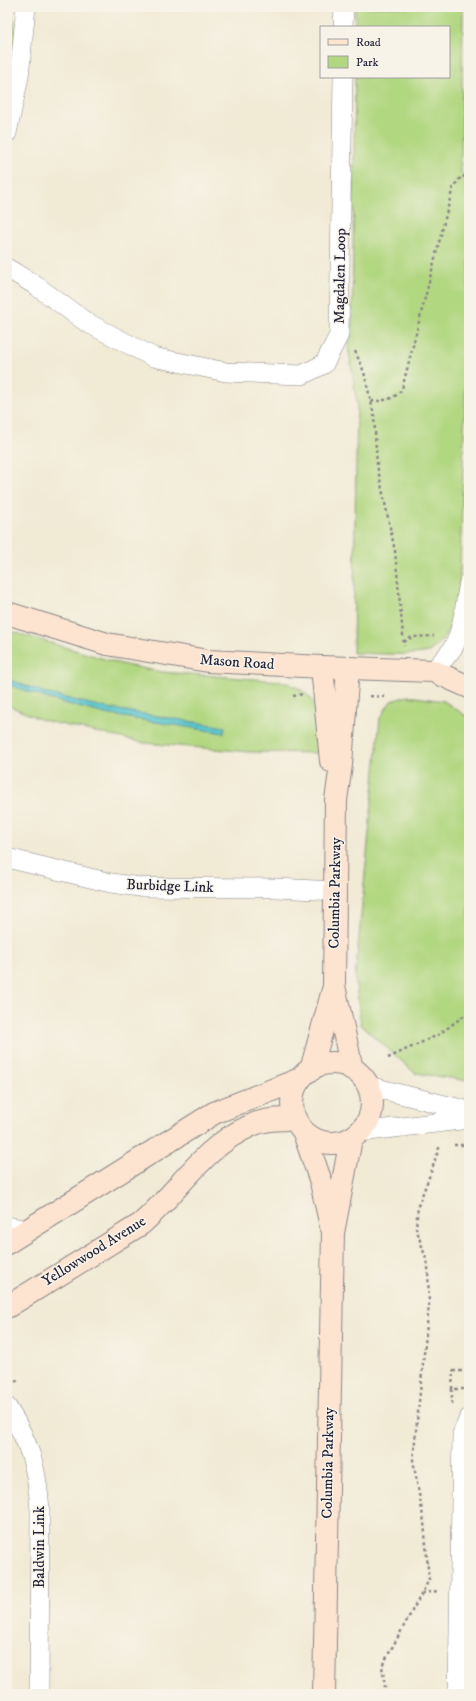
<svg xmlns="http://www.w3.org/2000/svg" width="476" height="1701" font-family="'IM FELL DW Pica',serif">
  <rect width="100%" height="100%" fill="#f7f3e8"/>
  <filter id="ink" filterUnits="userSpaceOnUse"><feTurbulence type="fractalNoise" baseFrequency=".025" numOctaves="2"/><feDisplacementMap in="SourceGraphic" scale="8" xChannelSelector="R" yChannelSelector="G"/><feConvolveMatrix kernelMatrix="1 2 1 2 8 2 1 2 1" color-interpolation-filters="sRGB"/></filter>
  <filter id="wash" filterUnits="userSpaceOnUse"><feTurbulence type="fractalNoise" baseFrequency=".012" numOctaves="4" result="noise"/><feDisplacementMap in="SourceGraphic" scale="16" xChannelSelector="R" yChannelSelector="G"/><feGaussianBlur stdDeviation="0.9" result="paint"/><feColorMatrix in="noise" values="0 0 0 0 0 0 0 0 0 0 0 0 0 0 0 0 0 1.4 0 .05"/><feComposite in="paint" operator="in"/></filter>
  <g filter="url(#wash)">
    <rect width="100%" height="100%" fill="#f1ead5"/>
    <!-- green -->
    <g fill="#b2d781" stroke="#6a7c5e">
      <path d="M 355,7 L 463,7 L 461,172 L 469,182 L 469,263 L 459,602 C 454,621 447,639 430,651 C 420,657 367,653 353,653 L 357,404 L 348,346 L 352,331 L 355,77 L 449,77 L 449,27 L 355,27 Z"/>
      <path d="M 7,8 C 25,30 12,69 7,94 Z"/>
      <path d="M 7,630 L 125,665 L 162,672 L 281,681 C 324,695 318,715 323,753 L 249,752 L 144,743 L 42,720 L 7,705 Z"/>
      <path d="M 408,696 L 444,701 L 469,718 L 469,1081 L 415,1073 L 361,1025 L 355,978 L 380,718 L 391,701 Z"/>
    </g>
    <!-- water -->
    <path fill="#57c5ce" stroke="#3c7484" d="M 7,679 L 49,694 L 107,708 L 225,727 L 224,733 L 105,714 L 49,699 L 7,684 Z"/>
  </g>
  <g filter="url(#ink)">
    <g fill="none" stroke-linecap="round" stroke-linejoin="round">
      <!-- street casing -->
      <g stroke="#8a8688" stroke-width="20">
        <g id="street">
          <path d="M 343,27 L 344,7"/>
          <path d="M 7,133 L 19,77 L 26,7"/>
          <path d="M 7,268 L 35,285 L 86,322 L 153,357 L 226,372 L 302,375 L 324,364 L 339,335 L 343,77"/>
          <path d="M 433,671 C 441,662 450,654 455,644 C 464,625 465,602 469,582"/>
          <path d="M 7,858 L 111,883 L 140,887 L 276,888 L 335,891"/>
          <path d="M 368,1086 L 469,1111"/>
          <path d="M 360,1132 L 469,1119"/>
          <path d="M 7,1226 L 28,1230"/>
          <path d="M 7,1407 C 30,1443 37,1467 40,1510 L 39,1694"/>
          <path d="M 458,1694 L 462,1434 L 469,1418"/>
        </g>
      </g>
      <!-- secondary casing -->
      <g stroke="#8a8688" stroke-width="24">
        <g id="secondary">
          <path d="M 7,613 L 107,644 L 208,661 L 322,667 L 433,671 L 469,687"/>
          <path d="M 322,667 L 331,761"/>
          <path d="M 348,668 L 341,765 L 336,800 L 334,986 L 352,1069"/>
          <circle cx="332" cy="1103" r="40"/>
          <path d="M 311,1070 L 333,990"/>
          <path d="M 304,1133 L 321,1182 L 331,1226"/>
          <path d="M 7,1243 L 214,1113 L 300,1079"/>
          <path d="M 7,1307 L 141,1224 C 178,1192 204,1146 250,1126 C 264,1119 280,1119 295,1119"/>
          <path d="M 324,1694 L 333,1233 L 351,1139"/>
        </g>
      </g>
      <!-- path -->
      <g stroke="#8a8688" stroke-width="2.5" stroke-dasharray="3 3" stroke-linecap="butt">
        <path d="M 355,351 L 364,372 L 374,415 L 377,465 L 395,551 L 404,646"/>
        <path d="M 371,401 C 384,401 394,400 402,389 L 453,187 L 462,176 L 469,178"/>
        <path d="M 404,642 L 412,637 L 434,636"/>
        <path d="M 293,696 L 303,694"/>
        <path d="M 370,696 L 386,697"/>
        <path d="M 469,784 L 469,809"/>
        <path d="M 388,1058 L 438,1035 L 469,1012"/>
        <path d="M 454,1145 L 469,1145"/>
        <path d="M 10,1385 L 18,1380"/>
        <path d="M 452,1389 L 453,1371 L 469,1371"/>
        <path d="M 452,1404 L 452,1389 L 469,1389"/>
        <path d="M 422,1593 L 439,1591"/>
        <path d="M 386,1694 L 382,1666 L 429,1580 L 424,1522 L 413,1460 L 429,1305 L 428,1265 L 416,1228 L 418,1206 L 431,1172 L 440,1145"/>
      </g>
      <!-- street -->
      <use href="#street" stroke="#fff" stroke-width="19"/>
      <!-- secondary -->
      <use href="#secondary" stroke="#fde4d0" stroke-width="22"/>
    </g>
  </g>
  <g text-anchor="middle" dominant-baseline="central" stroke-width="3" stroke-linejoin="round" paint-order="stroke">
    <!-- street labels -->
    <g font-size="15" fill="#22223b" stroke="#f7f3e8">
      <text transform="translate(340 276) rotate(-89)">Magdalen Loop</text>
      <text transform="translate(237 662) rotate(4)">Mason Road</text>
      <text transform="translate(170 886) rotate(2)">Burbidge Link</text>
      <text transform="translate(335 893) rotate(-89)">Columbia Parkway</text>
      <text transform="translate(94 1251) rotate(-32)">Yellowwood Avenue</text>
      <text transform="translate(328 1463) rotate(-89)">Columbia Parkway</text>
      <text transform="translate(39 1547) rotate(-90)">Baldwin Link</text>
    </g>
  </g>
  <!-- margin -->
  <rect width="476" height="1701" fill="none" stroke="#f7f3e8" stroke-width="24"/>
  <!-- legend -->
  <rect x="320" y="26" width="130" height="52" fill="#f7f3e8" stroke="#a29fa3"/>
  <rect x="328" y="39" width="20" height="6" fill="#fde4d0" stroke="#a29fa3"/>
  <text x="356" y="46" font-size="12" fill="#22223b">Road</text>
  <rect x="328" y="56" width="20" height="12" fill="#b2d781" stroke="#a29fa3"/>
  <text x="356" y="66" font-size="12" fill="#22223b">Park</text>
</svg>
